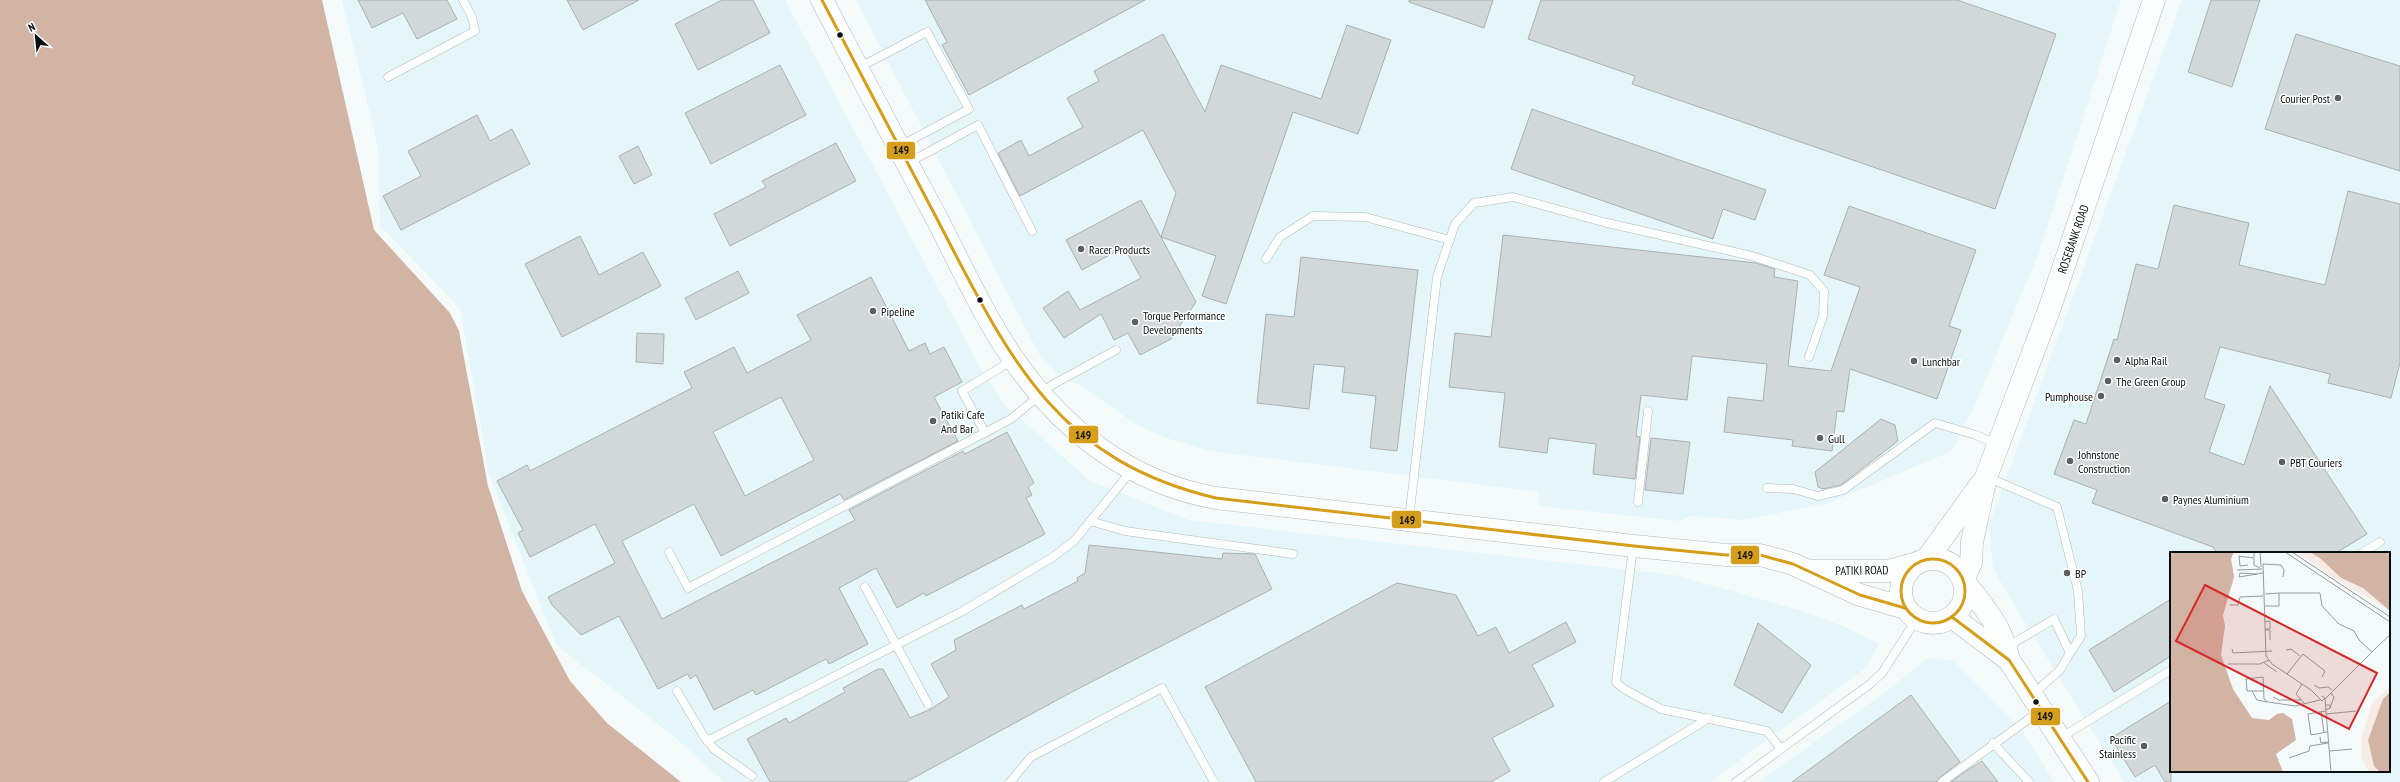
<svg xmlns="http://www.w3.org/2000/svg" width="2400" height="782" font-family="'PT Sans Narrow',sans-serif">
  <rect width="100%" height="100%" fill="#f4fafa"/>
  <!-- built -->
  <g fill="#e4f6fa" fill-rule="evenodd">
    <path d="M 342,0 L 785,0 L 980,367 L 1005,405 L 1090,481 L 1189,520 L 1675,575 L 1802,611 L 1843,626 L 1879,644 L 1867,667 L 1710,782 L 724,782 L 677,739 L 556,645 L 489,474 L 460,308 L 380,226 L 378,147 Z"/>
    <path d="M 856,0 L 2121,0 L 2040,250 L 1976,403 L 1952,451 L 1829,503 L 1743,520 L 1692,516 L 1679,521 L 1538,506 L 1539,492 L 1209,451 L 1163,437 L 1137,425 L 1083,387 L 1057,374 L 1039,354 Z"/>
    <path d="M 2182,0 L 2400,0 L 2400,782 L 2124,782 L 2008,595 L 1993,568 L 1989,525 ZM 2171,553 L 2389,553 L 2389,771 L 2171,771 Z"/>
    <path d="M 1928,658 L 1954,661 L 2022,730 L 2054,782 L 1758,782 L 1883,694 Z"/>
  </g>
  <!-- water -->
  <path fill="#d2b4a5" d="M 0,0 L 322,0 L 374,230 L 450,313 L 459,331 L 488,486 L 522,591 L 570,681 L 607,723 L 681,782 L 0,782 Z"/>
  <!-- building -->
  <g fill="#d2d8da" stroke="#abb1b1" fill-rule="evenodd">
    <path d="M 358,0 L 447,0 L 457,19 L 417,39 L 403,13 L 372,28 Z"/>
    <path d="M 567,0 L 639,0 L 583,30 Z"/>
    <path d="M 722,0 L 753,0 L 770,33 L 698,70 L 675,24 Z"/>
    <path d="M 925,0 L 1145,0 L 969,95 L 942,45 L 947,42 Z"/>
    <path d="M 1409,0 L 1493,0 L 1484,28 L 1409,2 Z"/>
    <path d="M 1541,0 L 1957,0 L 2056,34 L 1995,209 L 1632,84 L 1635,76 L 1528,39 Z"/>
    <path d="M 2211,0 L 2260,0 L 2232,87 L 2188,72 Z"/>
    <path d="M 1347,25 L 1391,40 L 1358,134 L 1293,112 L 1226,304 L 1202,296 L 1216,256 L 1161,237 L 1176,193 L 1143,130 L 1020,196 L 998,153 L 1021,140 L 1029,156 L 1083,127 L 1067,98 L 1099,81 L 1094,71 L 1163,34 L 1205,112 L 1221,65 L 1321,99 Z"/>
    <path d="M 2296,34 L 2400,66 L 2400,171 L 2265,129 Z"/>
    <path d="M 780,65 L 806,115 L 711,164 L 685,113 Z"/>
    <path d="M 1532,109 L 1766,190 L 1755,220 L 1723,209 L 1713,239 L 1511,169 Z"/>
    <path d="M 477,115 L 490,141 L 512,129 L 530,164 L 401,230 L 383,196 L 421,176 L 408,151 Z"/>
    <path d="M 836,143 L 856,181 L 730,246 L 714,214 L 766,187 L 762,181 Z"/>
    <path d="M 638,146 L 652,175 L 634,184 L 619,156 Z"/>
    <path d="M 2348,191 L 2400,204 L 2400,363 L 2391,398 L 2328,383 L 2330,374 L 2220,347 L 2204,398 L 2225,405 L 2209,452 L 2244,465 L 2270,386 L 2367,534 L 2336,553 L 2217,553 L 2213,547 L 2092,503 L 2097,490 L 2054,474 L 2074,420 L 2086,424 L 2114,339 L 2117,340 L 2136,264 L 2158,269 L 2174,205 L 2249,223 L 2239,265 L 2325,285 Z"/>
    <path d="M 1141,200 L 1196,302 L 1171,339 L 1140,355 L 1128,333 L 1114,340 L 1101,314 L 1064,338 L 1043,308 L 1068,291 L 1080,310 L 1141,278 L 1124,247 L 1082,270 L 1066,240 Z"/>
    <path d="M 1849,206 L 1976,250 L 1949,326 L 1961,330 L 1937,399 L 1850,369 L 1844,412 L 1837,411 L 1832,451 L 1792,446 L 1793,440 L 1724,432 L 1728,397 L 1763,401 L 1767,364 L 1692,356 L 1687,400 L 1641,395 L 1636,436 L 1640,437 L 1635,479 L 1593,474 L 1596,444 L 1549,438 L 1547,453 L 1499,447 L 1505,393 L 1449,387 L 1455,333 L 1491,337 L 1503,235 L 1756,263 L 1775,269 L 1774,277 L 1798,281 L 1788,366 L 1831,371 L 1860,287 L 1824,275 Z"/>
    <path d="M 580,236 L 599,275 L 643,252 L 661,286 L 562,337 L 525,264 Z"/>
    <path d="M 1301,257 L 1418,270 L 1397,451 L 1370,448 L 1376,396 L 1342,392 L 1345,367 L 1314,364 L 1309,409 L 1257,403 L 1266,314 L 1294,317 Z"/>
    <path d="M 738,271 L 749,293 L 696,320 L 685,298 Z"/>
    <path d="M 871,277 L 909,351 L 925,343 L 930,354 L 944,347 L 962,382 L 934,397 L 958,441 L 844,500 L 840,494 L 721,556 L 694,504 L 622,541 L 662,619 L 855,520 L 849,510 L 963,451 L 965,454 L 1007,432 L 1034,483 L 1028,487 L 1032,495 L 1026,498 L 1045,534 L 926,596 L 924,593 L 897,608 L 876,568 L 839,588 L 868,644 L 829,664 L 826,659 L 756,695 L 753,690 L 714,710 L 696,675 L 690,679 L 688,674 L 658,689 L 619,616 L 581,635 L 552,605 L 548,597 L 615,563 L 595,524 L 530,557 L 518,533 L 523,530 L 497,481 L 527,465 L 530,471 L 692,388 L 684,372 L 734,347 L 747,373 L 811,340 L 797,315 ZM 781,397 L 814,460 L 745,496 L 713,432 Z"/>
    <path d="M 637,333 L 664,334 L 663,364 L 636,362 Z"/>
    <path d="M 1881,419 L 1895,425 L 1898,441 L 1841,485 L 1823,489 L 1818,487 L 1815,472 Z"/>
    <path d="M 1651,438 L 1690,442 L 1683,494 L 1645,490 Z"/>
    <path d="M 1089,545 L 1222,559 L 1223,553 L 1255,554 L 1272,589 L 1070,693 L 906,782 L 770,782 L 747,739 L 786,718 L 789,723 L 845,692 L 843,688 L 878,669 L 883,669 L 910,718 L 931,709 L 949,697 L 931,664 L 956,650 L 954,640 L 1022,605 L 1024,609 L 1078,581 L 1077,578 L 1085,573 Z"/>
    <path d="M 1397,583 L 1456,595 L 1478,636 L 1496,627 L 1509,653 L 1566,622 L 1576,642 L 1532,665 L 1554,706 L 1492,738 L 1510,771 L 1491,782 L 1256,782 L 1205,687 Z"/>
    <path d="M 2171,599 L 2171,656 L 2114,692 L 2089,650 Z"/>
    <path d="M 1758,623 L 1811,665 L 1782,713 L 1734,685 Z"/>
    <path d="M 1911,695 L 1960,762 L 1939,778 L 1937,782 L 1792,782 Z"/>
    <path d="M 2171,701 L 2171,782 L 2165,782 L 2155,765 L 2135,777 L 2111,738 Z"/>
    <path d="M 1982,761 L 1998,782 L 1951,782 L 1966,771 Z"/>
  </g>
  <g fill="none" stroke-linecap="round" stroke-linejoin="round">
    <!-- service casing -->
    <g stroke="#b3b9ba" stroke-width="9">
      <g id="service">
        <path d="M 858,68 L 927,32 L 969,109 L 900,146"/>
        <path d="M 388,77 L 475,31 L 472,17 L 463,0"/>
        <path d="M 908,163 L 978,125 L 1032,231"/>
        <path d="M 1266,259 L 1280,237 L 1313,216 L 1365,217 L 1450,240"/>
        <path d="M 985,433 L 962,391 L 1013,360"/>
        <path d="M 1987,477 L 2057,507 L 2078,591 L 2081,636 L 2070,653"/>
        <path d="M 1767,488 L 1793,489 L 1818,496 L 1843,490 L 1935,423 L 1976,435 L 1998,445"/>
        <path d="M 1638,502 L 1648,411"/>
        <path d="M 1409,519 L 1437,277 L 1455,224 L 1474,203 L 1513,197 L 1603,222 L 1752,256 L 1810,275 L 1824,291 L 1823,316 L 1809,357"/>
        <path d="M 1090,521 L 1125,531 L 1293,554"/>
        <path d="M 1633,548 L 1616,682 L 1624,689 L 1661,709 L 1767,731 L 1781,749"/>
        <path d="M 669,552 L 688,588 L 1011,419 L 1052,385 L 1116,350"/>
        <path d="M 2362,553 L 2380,542"/>
        <path d="M 865,587 L 928,704"/>
        <path d="M 2007,647 L 2054,619 L 2070,653 L 2060,670 L 2032,695"/>
        <path d="M 677,691 L 703,735 L 714,749 L 752,776"/>
        <path d="M 2060,738 L 2171,670"/>
        <path d="M 707,741 L 961,612 L 1053,557 L 1074,541 L 1132,470"/>
        <path d="M 1993,743 L 2029,782"/>
        <path d="M 1010,782 L 1031,757 L 1162,688 L 1214,782"/>
        <path d="M 1604,782 L 1709,718"/>
        <path d="M 1736,782 L 1870,684 L 1882,673 L 1916,620"/>
        <path d="M 1942,782 L 2041,710"/>
      </g>
    </g>
    <!-- secondary casing -->
    <g stroke="#b3b9ba" stroke-width="23">
      <g id="secondary">
        <path d="M 822,0 C 860,73 897,145 936,217 C 961,265 983,315 1014,360 C 1063,430 1130,483 1216,498 L 1634,546 L 1726,555 L 1760,555 L 1793,564 L 1860,595 L 1905,608"/>
        <circle cx="1933" cy="591" r="32"/>
        <path d="M 1927,559 L 1981,484"/>
        <path d="M 1813,571 L 1888,571 L 1917,563"/>
        <path d="M 1963,579 L 1971,563 L 1972,542 L 1986,477 L 2049,310 L 2154,0"/>
        <path d="M 1964,582 C 1984,606 2003,629 2009,660"/>
        <path d="M 1952,617 L 2009,660 L 2088,782"/>
      </g>
    </g>
    <!-- service -->
    <use href="#service" stroke="#fdfefe" stroke-width="8"/>
    <!-- secondary -->
    <use href="#secondary" stroke="#fdfefe" stroke-width="22"/>
    <!-- bus-1 casing -->
    <g stroke="#fff" stroke-width="6">
      <g id="bus-1">
        <path d="M 822,0 C 860,73 898,145 936,217 C 1007,353 1052,459 1216,498 L 1634,546 L 1726,555 L 1760,555 L 1793,564 L 1860,595 L 1905,608"/>
        <circle cx="1933" cy="591" r="32"/>
        <path d="M 1952,617 L 2009,660 L 2088,782"/>
      </g>
    </g>
    <!-- bus-1 -->
    <use href="#bus-1" stroke="#d59e1a" stroke-width="3"/>
  </g>
  <!-- markers -->
  <g fill="#090f11" stroke="#fff" stroke-width="1.5">
    <circle cx="840" cy="35" r="3.5"/>
    <circle cx="980" cy="300" r="3.5"/>
    <circle cx="2036" cy="702" r="3.5"/>
  </g>
  <g fill="#5b6163" stroke="#fff" stroke-width="1.5">
    <circle cx="2338" cy="98" r="4"/>
    <circle cx="1081" cy="249" r="4"/>
    <circle cx="873" cy="311" r="4"/>
    <circle cx="1135" cy="322" r="4"/>
    <circle cx="2117" cy="360" r="4"/>
    <circle cx="1914" cy="361" r="4"/>
    <circle cx="2108" cy="381" r="4"/>
    <circle cx="2101" cy="396" r="4"/>
    <circle cx="933" cy="421" r="4"/>
    <circle cx="1820" cy="438" r="4"/>
    <circle cx="2070" cy="461" r="4"/>
    <circle cx="2282" cy="462" r="4"/>
    <circle cx="2165" cy="499" r="4"/>
    <circle cx="2067" cy="573" r="4"/>
    <circle cx="2144" cy="746" r="4"/>
  </g>
  <g text-anchor="middle" dominant-baseline="central" stroke-width="3" stroke-linejoin="round" paint-order="stroke">
    <!-- poi labels -->
    <g font-size="12" fill="#090f11" stroke="#fff" text-anchor="start">
      <text x="2330" y="98" text-anchor="end">Courier Post</text>
      <text x="1089" y="249">Racer Products</text>
      <text x="881" y="311">Pipeline</text>
      <text x="1143" y="315">Torque Performance<tspan x="1143" dy="14">Developments</tspan></text>
      <text x="2125" y="360">Alpha Rail</text>
      <text x="1922" y="361">Lunchbar</text>
      <text x="2116" y="381">The Green Group</text>
      <text x="2093" y="396" text-anchor="end">Pumphouse</text>
      <text x="941" y="414">Patiki Cafe<tspan x="941" dy="14">And Bar</tspan></text>
      <text x="1828" y="438">Gull</text>
      <text x="2078" y="454">Johnstone<tspan x="2078" dy="14">Construction</tspan></text>
      <text x="2290" y="462">PBT Couriers</text>
      <text x="2173" y="499">Paynes Aluminium</text>
      <text x="2075" y="573">BP</text>
      <text x="2136" y="739" text-anchor="end">Pacific<tspan x="2136" dy="14">Stainless</tspan></text>
    </g>
    <!-- street labels -->
    <g font-size="12" fill="#090f11" stroke="#fff">
      <text transform="translate(2073 239) rotate(-71)">ROSEBANK ROAD</text>
      <text transform="translate(1862 570) rotate(-1)">PATIKI ROAD</text>
    </g>
  </g>
  <!-- overview -->
  <g transform="translate(2170 552)">
    <rect width="220" height="220" fill="#f4fafa"/>
    <path d="M 127,0 L 220,0 L 220,59 L 167,28 ZM 220,135 L 220,220 L 199,220 L 192,207 L 191,187 L 202,151 Z" fill="#f7ece5"/>
    <path d="M 0,0 L 64,0 L 61,7 L 64,25 L 53,63 L 55,74 L 51,103 L 63,137 L 82,166 L 99,168 L 107,162 L 113,161 L 122,167 L 126,188 L 106,202 L 113,220 L 0,220 ZM 140,0 L 220,0 L 220,59 L 193,36 L 171,26 L 151,7 ZM 220,140 L 220,220 L 210,220 L 204,214 L 198,188 L 213,147 Z" fill="#d2b4a5"/>
    <path fill="none" stroke="#969c9d" stroke-width="1" d="M 90,0 L 91,15M 115,0 L 220,70M 122,0 L 220,65M 84,1 L 84,13 L 90,16M 93,12 L 111,13 L 114,18 L 113,25M 93,12 L 96,104 L 102,112 L 141,138 L 152,149 L 155,146 L 152,144M 78,13 L 70,14 L 69,4 L 83,6M 67,18 L 92,17M 87,22 L 70,21 L 69,25 L 93,21M 109,41 L 150,41 L 152,54 L 169,72 L 184,79 L 189,88 L 202,100M 95,42 L 109,41 L 109,54 L 95,54M 60,53 L 68,53 L 70,45 L 93,44M 95,70 L 100,69 L 100,77 L 95,77M 95,78 L 100,78 L 100,88M 209,93 L 220,83M 62,97 L 63,101 L 102,99M 116,98 L 121,97 L 130,104M 94,111 L 107,120M 58,112 L 90,112 L 99,108M 117,122 L 133,102 L 155,119 L 152,125M 132,132 L 126,142 L 135,152M 144,133 L 149,136 L 158,135 L 162,138M 82,139 L 87,148 L 97,150M 93,139 L 77,139 L 76,127 L 93,125 L 94,147 L 98,150 L 125,154 L 150,148M 103,145 L 109,148 L 131,148M 155,147 L 209,93M 155,147 L 161,220M 155,153 L 160,153 L 160,156 L 155,158M 160,156 L 164,145 L 161,141M 156,159 L 138,162 L 141,183 L 157,180M 151,160 L 154,180M 156,162 L 186,159M 150,185 L 151,191 L 158,190M 160,199 L 182,197M 119,206 L 139,199 L 140,194 L 158,191"/>
    <path fill="#d62828" fill-opacity="0.15" stroke="#d62828" stroke-width="2" d="M 35,33 L 207,121 L 179,177 L 6,89 Z"/>
    <rect width="220" height="220" fill="none" stroke="#090f11" stroke-width="2"/>
  </g>
  <g stroke="#fff" stroke-width="1.5">
    <rect x="886" y="141" width="30" height="19" rx="4" fill="#d59e1a"/>
    <rect x="1068" y="425" width="31" height="19" rx="4" fill="#d59e1a"/>
    <rect x="1391" y="510" width="31" height="19" rx="4" fill="#d59e1a"/>
    <rect x="1730" y="545" width="30" height="20" rx="4" fill="#d59e1a"/>
    <rect x="2030" y="707" width="31" height="19" rx="4" fill="#d59e1a"/>
  </g>
  <g font-size="11" text-anchor="middle" font-weight="bold" fill="#111">
    <text x="901" y="154">149</text>
    <text x="1083" y="439">149</text>
    <text x="1407" y="524">149</text>
    <text x="1745" y="559">149</text>
    <text x="2045" y="720">149</text>
  </g>
  <!-- north arrow -->
  <g transform="translate(36 36) rotate(333)" stroke="#ffffff" stroke-width="3" paint-order="stroke">
  <path d="M0-3L7 15L0 10L-7 15Z" fill="#090f11"/>
  <text y="-6" font-size="11" font-weight="bold" text-anchor="middle" fill="#090f11">N</text>
  </g>
</svg>
